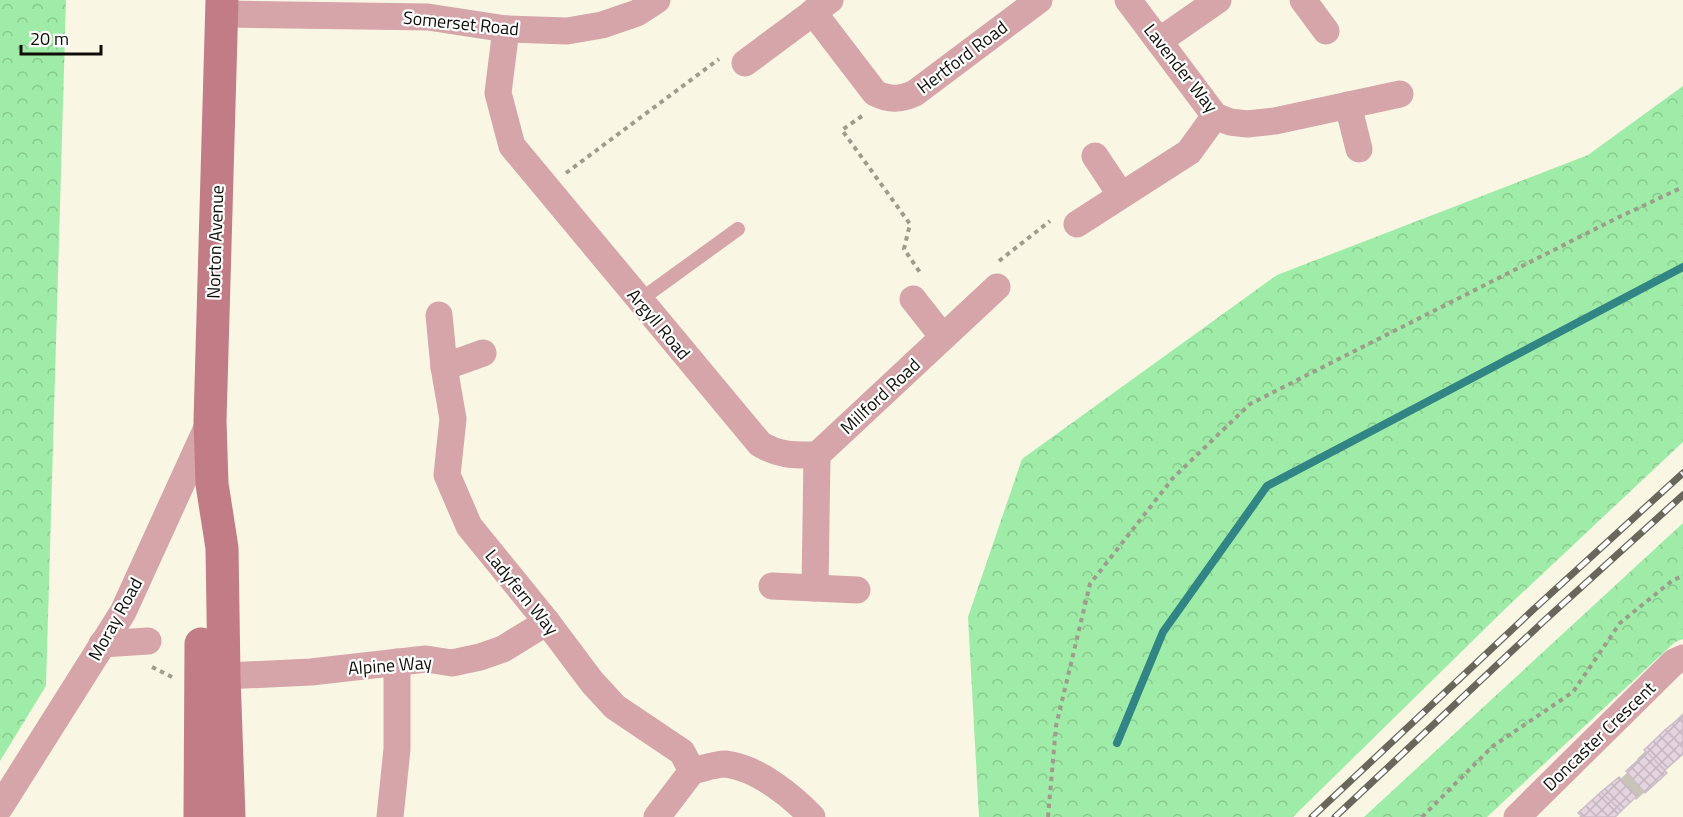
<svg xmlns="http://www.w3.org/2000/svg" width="1683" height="817" font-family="'Titillium Web',sans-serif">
  <defs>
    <pattern id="park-crowns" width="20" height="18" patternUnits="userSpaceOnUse" patternTransform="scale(1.5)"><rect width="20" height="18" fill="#9feca8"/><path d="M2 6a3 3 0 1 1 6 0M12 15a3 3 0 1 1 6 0" fill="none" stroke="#88c98f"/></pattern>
    <pattern id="building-cross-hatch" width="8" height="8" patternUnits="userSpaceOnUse" patternTransform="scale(1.5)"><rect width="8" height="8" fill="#e4d4df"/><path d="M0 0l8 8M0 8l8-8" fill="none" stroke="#c2b5be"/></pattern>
  </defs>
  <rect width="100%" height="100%" fill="#faf6e4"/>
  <!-- park -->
  <g fill="url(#park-crowns)">
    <path d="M 0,0 L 66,0 L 46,686 L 0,761 Z"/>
    <path d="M 1683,86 L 1683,442 L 1504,610 L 1293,817 L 979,817 L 968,617 L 1022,459 L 1277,275 L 1588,155 Z"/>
    <path d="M 1683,523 L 1683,639 L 1675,642 L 1487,817 L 1364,817 Z"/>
  </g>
  <!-- shadow -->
  <path fill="#0003" d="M 1683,713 L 1683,752 L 1663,771 L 1657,781 L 1636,800 L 1634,797 L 1613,817 L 1579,817 L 1640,761 L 1637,759 L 1678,721 L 1676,720 Z"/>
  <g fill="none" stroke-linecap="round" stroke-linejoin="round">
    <!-- stream -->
    <path stroke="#328585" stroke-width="8" d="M 1117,743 L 1163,632 L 1267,486 L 1683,267"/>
  </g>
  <!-- building -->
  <g fill="url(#building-cross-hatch)" stroke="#cdbdc8" stroke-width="1.5">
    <path d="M 1683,715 L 1683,748 L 1665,730 Z"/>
    <path d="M 1665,730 L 1683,748 L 1683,754 L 1665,770 L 1644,750 Z"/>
    <path d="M 1647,752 L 1667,773 L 1645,793 L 1626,771 Z"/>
    <path d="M 1619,777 L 1637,796 L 1621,811 L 1601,792 Z"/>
    <path d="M 1601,792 L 1621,811 L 1615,817 L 1583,817 L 1578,813 Z"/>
  </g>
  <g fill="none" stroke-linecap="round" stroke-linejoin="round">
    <!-- path -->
    <g stroke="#9f9c8e" stroke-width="4" stroke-dasharray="4.5 4.5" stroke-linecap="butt">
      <path d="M 862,116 L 842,130 L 910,224 L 904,249 L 921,274"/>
      <path d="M 566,173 L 719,59"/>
      <path d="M 999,261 L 1050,221"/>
      <path d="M 152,667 L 172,677"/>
      <path d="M 1048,817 L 1056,726 L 1090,584 L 1173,478 L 1250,404 L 1617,218 L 1683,187"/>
      <path d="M 1422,817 L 1493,746 L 1573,692 L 1620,623 L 1673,580 L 1683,576"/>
    </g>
    <!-- lane -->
    <path stroke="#d5a5a9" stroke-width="14" d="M 640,300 L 738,229"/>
    <!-- street -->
    <g stroke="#d5a5a9" stroke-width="27">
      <path d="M 1128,0 L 1215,116 L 1230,122 L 1247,124 L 1275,121 L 1400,94"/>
      <path d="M 1303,0 L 1326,31"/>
      <path d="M 813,12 L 875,93 C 889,100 900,100 915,93 L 1039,0"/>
      <path d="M 222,14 L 428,17 L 506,29 L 567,31 L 602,25 L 637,13 L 657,0"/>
      <path d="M 506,29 L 498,93 L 512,146 L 760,444 C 780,456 794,455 817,455"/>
      <path d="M 1159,41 L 1218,0"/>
      <path d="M 745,63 L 830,0"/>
      <path d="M 1348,105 L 1359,149"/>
      <path d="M 1095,156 L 1121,195"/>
      <path d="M 1077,224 L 1189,152 L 1215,116"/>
      <path d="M 913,299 L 943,337"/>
      <path d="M 439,315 L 444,367 L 453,419 L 447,475 L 469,526 L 547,622 L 592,682 L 615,707 L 682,752 L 692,771"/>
      <path d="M 444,367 L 483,353"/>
      <path d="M 817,455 L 997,287"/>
      <path d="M 772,586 L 857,590"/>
      <path d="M 815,588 L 817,455"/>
      <path d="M 102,644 L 148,641"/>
      <path d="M 205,677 L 311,672 L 426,659 L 452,663 L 480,657 L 503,649 L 547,622"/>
      <path d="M 0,807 L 123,612 L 210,421"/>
      <path d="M 390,817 L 397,749 L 397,662"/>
      <path d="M 657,817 L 692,771 C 702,769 715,764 725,764 C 756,767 791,795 812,817"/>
      <path d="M 1517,817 L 1674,662 L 1683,658"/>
    </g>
    <!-- secondary -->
    <g stroke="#c27c85" stroke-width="33">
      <path d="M 222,0 L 210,421 L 212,484 L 222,548 L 224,676 L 229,817"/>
      <path d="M 200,817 L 201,644"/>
    </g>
    <!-- rail casing -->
    <g stroke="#69675c" stroke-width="7">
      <g id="rail">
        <path d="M 1312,817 L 1535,608 L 1683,473"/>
        <path d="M 1335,817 L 1545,620 L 1683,495"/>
      </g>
    </g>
    <!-- rail -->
    <use href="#rail" stroke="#fff" stroke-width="4.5" stroke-dasharray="14" stroke-linecap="butt"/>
  </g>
  <g text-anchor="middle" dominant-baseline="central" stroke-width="4.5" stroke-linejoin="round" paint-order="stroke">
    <!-- street labels -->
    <g font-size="18" fill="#0e0d07" stroke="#fff">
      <text transform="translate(461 23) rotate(6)">Somerset Road</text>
      <text transform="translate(962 57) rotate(-37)">Hertford Road</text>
      <text transform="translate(1181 68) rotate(52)">Lavender Way</text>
      <text transform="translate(215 242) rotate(-88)">Norton Avenue</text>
      <text transform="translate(659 324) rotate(50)">Argyll Road</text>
      <text transform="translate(880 396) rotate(-43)">Millford Road</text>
      <text transform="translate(522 592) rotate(51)">Ladyfern Way</text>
      <text transform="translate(115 619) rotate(-61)">Moray Road</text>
      <text transform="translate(390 665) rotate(-4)">Alpine Way</text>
      <text transform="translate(1599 736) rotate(-44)">Doncaster Crescent</text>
    </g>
  </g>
  <!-- scale -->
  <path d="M21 45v9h80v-9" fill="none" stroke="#0e0d07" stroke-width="3"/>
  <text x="30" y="45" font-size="18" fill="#0e0d07" stroke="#ffffff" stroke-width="4.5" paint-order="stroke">20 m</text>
</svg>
